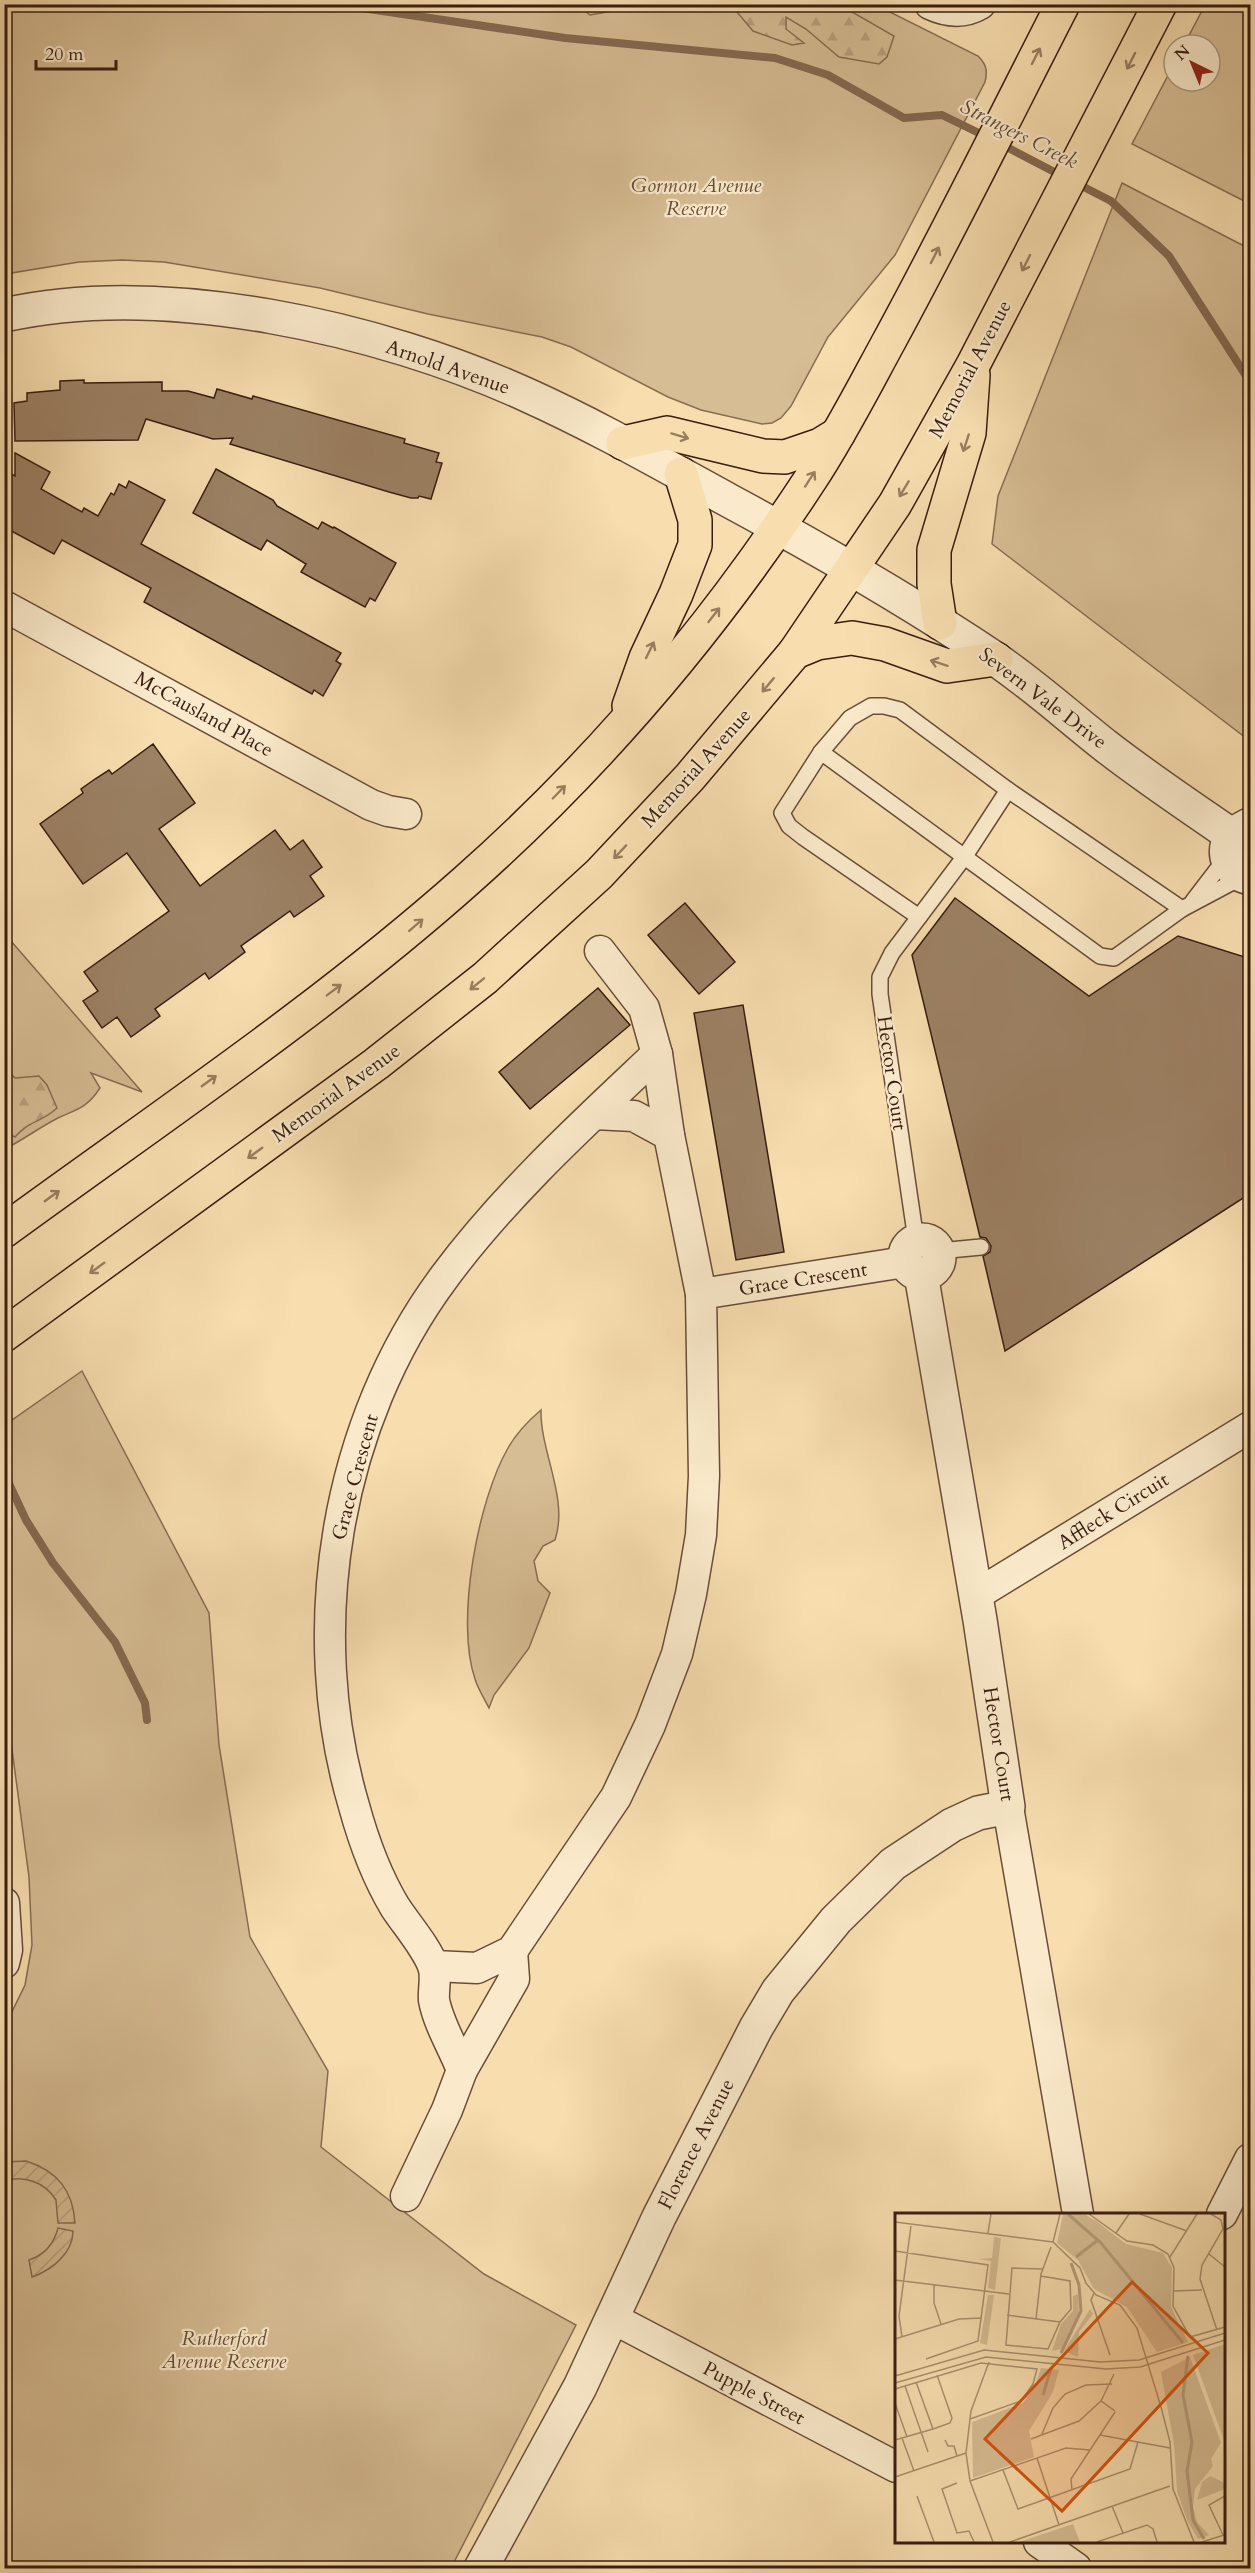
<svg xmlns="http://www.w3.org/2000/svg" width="1255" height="2573" font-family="Cardo,serif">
  <defs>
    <pattern id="forest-firs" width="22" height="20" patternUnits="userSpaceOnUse" patternTransform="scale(1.5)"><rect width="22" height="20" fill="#d7bd94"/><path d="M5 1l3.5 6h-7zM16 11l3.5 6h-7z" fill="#b9a27f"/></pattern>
    <pattern id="garden-furrows" width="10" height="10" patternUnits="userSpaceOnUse" patternTransform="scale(1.5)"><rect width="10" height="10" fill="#d7bd94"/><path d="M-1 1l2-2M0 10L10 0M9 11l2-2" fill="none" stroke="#b9a27f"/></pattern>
  </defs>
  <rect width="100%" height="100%" fill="#f8deaf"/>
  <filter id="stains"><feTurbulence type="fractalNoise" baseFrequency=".00333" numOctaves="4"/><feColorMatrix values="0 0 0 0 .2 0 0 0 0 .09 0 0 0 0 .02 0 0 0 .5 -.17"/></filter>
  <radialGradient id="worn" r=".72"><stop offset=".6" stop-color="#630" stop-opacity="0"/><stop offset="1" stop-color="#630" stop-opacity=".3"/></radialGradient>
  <!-- green -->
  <g fill="#d7bd94" stroke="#886d53" stroke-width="1.5">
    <path d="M 5,5 L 876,5 L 978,56 C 986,64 988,70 985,82 L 895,255 L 828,337 L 791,406 L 781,418 L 772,423 L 762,424 L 701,410 L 668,397 L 571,347 L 542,337 L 428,314 L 320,288 L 164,262 L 122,260 L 79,262 L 5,274 Z"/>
    <path d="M 1205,5 L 1250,5 L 1250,204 L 1132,144 L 1174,64 L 1174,81 L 1210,81 L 1210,45 L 1184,45 Z"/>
    <path d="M 1122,183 L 1250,249 L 1250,741 L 992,544 L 998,496 Z"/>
    <path d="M 4,933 L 142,1092 L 91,1073 L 100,1088 C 87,1108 77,1109 58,1118 C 40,1127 23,1140 5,1149 Z"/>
    <path d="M 82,1371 L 209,1613 L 219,1745 L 250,1937 L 328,2071 L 321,2147 L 484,2274 L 576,2325 L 451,2568 L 5,2568 L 4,2028 L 25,1985 L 32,1945 L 29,1877 L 5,1697 L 5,1425 Z"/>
    <path d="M 541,1410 C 540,1452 569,1498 555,1540 L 543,1546 L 534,1561 L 538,1581 L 550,1593 L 529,1648 L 494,1695 L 489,1708 C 484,1698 478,1689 475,1679 C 455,1621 478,1500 508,1448 C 517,1432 528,1421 541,1410 Z"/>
  </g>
  <!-- forest -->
  <g fill="url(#forest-firs)" stroke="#886d53" stroke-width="1.5">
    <path d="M 578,5 L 635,5 L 624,9 L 590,15 Z"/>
    <path d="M 725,5 L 840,5 L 894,36 L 887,57 L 879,64 L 839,57 L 806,29 L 786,17 L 786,29 L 804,43 L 792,45 L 753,31 L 737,12 Z"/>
    <path d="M 4,1067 L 15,1078 L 39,1076 L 47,1085 L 57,1108 C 41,1123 31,1119 15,1137 L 5,1132 Z"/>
  </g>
  <!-- garden -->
  <g fill="url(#garden-furrows)" stroke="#886d53" stroke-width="1.5">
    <path d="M 26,2161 C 57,2171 73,2190 75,2223 L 58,2223 L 56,2200 C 45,2182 24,2175 5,2181 L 5,2162 Z"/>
    <path d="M 58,2228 L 73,2231 C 73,2253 52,2270 32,2277 L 29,2260 C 44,2255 54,2244 58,2228 Z"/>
  </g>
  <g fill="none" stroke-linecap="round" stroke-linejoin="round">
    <!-- stream -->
    <g stroke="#846950" stroke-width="8">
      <path d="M 335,4 L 565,38 L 775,58 L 828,75 L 904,118 L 942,115 L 987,137"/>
      <path d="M 999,143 L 1064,177"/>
      <path d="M 1076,183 L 1111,201 L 1169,256 L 1250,382"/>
      <path d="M 4,1473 L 26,1520 L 53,1563 L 115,1642 L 145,1703 L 147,1720"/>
    </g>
  </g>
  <!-- building -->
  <g fill="#9c8164" stroke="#381d12" stroke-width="1.5">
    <path d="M 84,380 L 84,383 L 162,382 L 162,391 L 188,391 L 214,398 L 217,389 L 252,399 L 253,396 L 405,439 L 404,443 L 439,453 L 436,462 L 442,463 L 431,499 L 419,496 L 418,498 L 411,498 L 389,492 L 230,444 L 233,438 L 213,439 L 146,419 L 138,440 L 15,441 L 14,403 L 27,401 L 27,393 L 60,390 L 60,381 Z"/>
    <path d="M 15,453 L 50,472 L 41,489 L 82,512 L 84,508 L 98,516 L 111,493 L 114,495 L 119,484 L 126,488 L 129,481 L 165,500 L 141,544 L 341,653 L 336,661 L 341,664 L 323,696 L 314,690 L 312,694 L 144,602 L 151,588 L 62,540 L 54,554 L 4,527 L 4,470 L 15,476 Z"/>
    <path d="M 216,469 L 273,500 L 277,506 L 318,529 L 322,522 L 333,528 L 334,527 L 396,563 L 375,601 L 370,598 L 365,607 L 301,572 L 306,564 L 267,540 L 261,550 L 193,513 Z"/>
    <path d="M 153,744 L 195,803 L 159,829 L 200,886 L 275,830 L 290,850 L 303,840 L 322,867 L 310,876 L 324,896 L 294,917 L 290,911 L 241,946 L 245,952 L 209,979 L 205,973 L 155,1009 L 160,1016 L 131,1037 L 117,1017 L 102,1028 L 83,1001 L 98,991 L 84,972 L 169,911 L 127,853 L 83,884 L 40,824 L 83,793 L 81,789 L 95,779 L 109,770 L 112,774 Z"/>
    <path d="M 955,898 L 1089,996 L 1178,936 L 1251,959 L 1251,1193 L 1005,1351 L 983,1256 L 990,1252 L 991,1246 L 986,1238 L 980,1237 L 912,955 Z"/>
    <path d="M 685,903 L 735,962 L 699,994 L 648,935 Z"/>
    <path d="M 598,988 L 630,1025 L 530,1109 L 499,1072 Z"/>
    <path d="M 743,1005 L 784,1252 L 736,1260 L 694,1013 Z"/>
  </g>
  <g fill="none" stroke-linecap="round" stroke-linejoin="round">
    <!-- service casing -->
    <g stroke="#684d39" stroke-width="18">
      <g id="service">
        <path d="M 821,752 L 1100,956 L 1114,958 L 1182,909"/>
        <path d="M 1193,901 L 1226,858"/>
        <path d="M 919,917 L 803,837 L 789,826 L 782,813 L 821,752 L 850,718 L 871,706 L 884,706 L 900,710 L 1008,790 L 1182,909 L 1244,876"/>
        <path d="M 916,1240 L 880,994 L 880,977 L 892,953 L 965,856 L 1008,790"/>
        <path d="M 939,1251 L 981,1247"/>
      </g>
    </g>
    <!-- minor casing -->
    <g stroke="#684d39" stroke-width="33">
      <g id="minor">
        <path d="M 930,4 C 947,12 963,14 980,4"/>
        <path d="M 4,606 L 371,805 L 388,811 L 406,814"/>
        <path d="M 600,951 L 644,1008 L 657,1054 L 669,1135 L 701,1294"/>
        <path d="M 594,1114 L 634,1116 L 669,1135"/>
        <path d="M 976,1595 L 1250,1427"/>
        <path d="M 1008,1807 L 1078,2214"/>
        <path d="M 4,1903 L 7,1950 L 4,1963"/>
        <path d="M 434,1966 L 477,1968 L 512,1951 L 616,1797 L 650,1725 L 677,1654 L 691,1594 L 701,1535 L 704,1476 L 701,1294 L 905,1262"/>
        <path d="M 462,2070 C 454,2049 438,2023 434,2000 C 433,1990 437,1976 433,1966 C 427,1948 406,1924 395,1907 C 377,1877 363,1839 354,1806 C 302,1630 335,1423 445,1276 C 506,1194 583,1124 657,1054"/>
        <path d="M 406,2196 L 447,2110 L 462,2070 L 514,1979 L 512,1951"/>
        <path d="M 1222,2214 L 1250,2159"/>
        <path d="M 612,2318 L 896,2467"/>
        <path d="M 1039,2542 L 1076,2568"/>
      </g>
    </g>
    <!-- tertiary casing -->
    <g stroke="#684d39" stroke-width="36">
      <g id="tertiary">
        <path d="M 4,315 C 164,279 380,328 527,395 C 596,426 662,464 728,500 C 819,549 909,601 994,658 C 1034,685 1070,718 1107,747 C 1147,778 1189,806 1231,835"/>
        <path d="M 1249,825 L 1231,835 C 1221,855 1228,873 1250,878"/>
        <circle cx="922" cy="1257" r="17"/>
        <path d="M 481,2568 L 580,2387 L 659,2217 L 756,2028 L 778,1991 L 836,1920 L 893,1864 L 952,1825 L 978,1813 L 1008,1807 L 980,1620 L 921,1274"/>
      </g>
    </g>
    <!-- primary casing -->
    <g stroke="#381d12" stroke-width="36">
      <g id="primary">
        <path d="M 623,443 L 667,433 L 763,456 L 785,457 L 820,445 L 838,434"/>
        <path d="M 940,623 L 934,584 L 934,550 L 969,433 L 973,375"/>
        <path d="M 795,652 L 817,643 L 852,638 L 885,644 L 947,666 L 996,659"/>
        <path d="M 629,706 L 646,658 L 676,594 L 695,545 L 695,520 L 681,474"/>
        <path d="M 4,1231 C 160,1117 322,1009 466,881 C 598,764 714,627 810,480 C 839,436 863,389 888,343 C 949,231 1005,117 1063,4"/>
        <path d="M 4,1335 L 376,1064 L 485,978 L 599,874 L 690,777 L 795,652 L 895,504 L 973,365 L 1160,4"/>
      </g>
    </g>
    <!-- service -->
    <use href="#service" stroke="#faeacb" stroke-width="15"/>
    <!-- minor -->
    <use href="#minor" stroke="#faeacb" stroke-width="30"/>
    <!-- tertiary -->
    <use href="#tertiary" stroke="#faeacb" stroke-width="33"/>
    <!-- primary -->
    <use href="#primary" stroke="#f8deaf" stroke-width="33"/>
  </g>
  <!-- one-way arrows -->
  <defs><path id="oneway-shaft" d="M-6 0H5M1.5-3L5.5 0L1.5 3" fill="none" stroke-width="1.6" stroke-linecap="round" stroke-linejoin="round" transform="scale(1.5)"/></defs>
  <g stroke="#987e60">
    <use href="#oneway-shaft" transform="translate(1036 56) rotate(-63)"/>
    <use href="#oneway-shaft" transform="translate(1131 61) rotate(117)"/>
    <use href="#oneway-shaft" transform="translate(935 255) rotate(-63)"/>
    <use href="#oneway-shaft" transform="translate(1026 263) rotate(117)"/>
    <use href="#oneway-shaft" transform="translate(680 436) rotate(17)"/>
    <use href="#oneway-shaft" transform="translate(966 443) rotate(108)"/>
    <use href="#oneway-shaft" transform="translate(810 479) rotate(-57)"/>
    <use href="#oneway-shaft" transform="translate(904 489) rotate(121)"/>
    <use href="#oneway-shaft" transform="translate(714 615) rotate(-52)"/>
    <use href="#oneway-shaft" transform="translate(650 650) rotate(-64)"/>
    <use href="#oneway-shaft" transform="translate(939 663) rotate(-162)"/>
    <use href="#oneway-shaft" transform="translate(768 685) rotate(130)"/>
    <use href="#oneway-shaft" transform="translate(559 792) rotate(-46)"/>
    <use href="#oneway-shaft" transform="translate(620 852) rotate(133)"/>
    <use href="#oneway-shaft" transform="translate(416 925) rotate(-41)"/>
    <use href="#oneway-shaft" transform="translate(477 984) rotate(141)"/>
    <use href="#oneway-shaft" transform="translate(334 990) rotate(-37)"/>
    <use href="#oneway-shaft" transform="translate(209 1081) rotate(-36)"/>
    <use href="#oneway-shaft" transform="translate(255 1153) rotate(144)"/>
    <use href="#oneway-shaft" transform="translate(52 1196) rotate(-36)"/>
    <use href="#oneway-shaft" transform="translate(97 1268) rotate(144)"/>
  </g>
  <g text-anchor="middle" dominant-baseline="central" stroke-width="4.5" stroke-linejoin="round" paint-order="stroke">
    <!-- park labels -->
    <g font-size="20" font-style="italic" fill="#684d39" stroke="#faeacb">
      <text x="696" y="185">Gormon Avenue<tspan x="696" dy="23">Reserve</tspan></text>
      <text x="224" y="2338">Rutherford<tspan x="224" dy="23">Avenue Reserve</tspan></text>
    </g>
    <!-- street labels -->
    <g font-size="20" fill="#381d12" stroke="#faeacb">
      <text transform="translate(448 367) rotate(19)">Arnold Avenue</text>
      <text transform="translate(970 369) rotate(-62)">Memorial Avenue</text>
      <text transform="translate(1043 698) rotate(37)">Severn Vale Drive</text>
      <text transform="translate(204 714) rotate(29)">McCausland Place</text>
      <text transform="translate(696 768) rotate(-48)">Memorial Avenue</text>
      <text transform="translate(892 1073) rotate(82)">Hector Court</text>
      <text transform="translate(336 1093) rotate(-36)">Memorial Avenue</text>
      <text transform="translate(803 1279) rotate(-9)">Grace Crescent</text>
      <text transform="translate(355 1477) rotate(-75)">Grace Crescent</text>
      <text transform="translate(1113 1511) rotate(-32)">Affleck Circuit</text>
      <text transform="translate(999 1744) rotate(81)">Hector Court</text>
      <text transform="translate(696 2144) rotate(-63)">Florence Avenue</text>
      <text transform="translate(754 2393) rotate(28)">Pupple Street</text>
    </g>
    <!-- water labels -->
    <g font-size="21" font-style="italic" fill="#644936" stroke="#faeacb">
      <text transform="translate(1019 134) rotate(27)">Strangers Creek</text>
    </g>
  </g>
  <!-- overview -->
  <g transform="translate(895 2213)">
    <rect width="330" height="330" fill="#f8deaf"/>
    <path d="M 168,1 L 190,1 L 231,31 L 268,40 L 277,55 L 276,95 L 293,129 L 262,139 L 232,94 L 199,76 L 183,47 L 162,30 ZM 99,24 L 106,25 L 100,77 L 93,75 L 96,48 L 83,46 L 97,45 ZM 183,81 L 184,104 L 166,136 L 157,138 L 166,111 L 178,98 L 178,83 ZM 93,82 L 99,82 L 92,132 L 85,130 ZM 195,96 L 198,101 L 184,119 L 183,144 L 169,138 ZM 330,131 L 330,230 L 298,142 ZM 295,144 L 326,230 L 316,246 L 318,253 L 300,276 L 298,294 L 302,309 L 314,322 L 303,326 L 292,307 L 282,278 L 279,231 L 266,159 ZM 146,155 L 164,157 L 158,179 L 134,218 L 139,244 L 78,265 L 77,209 L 128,190 L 140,173 ZM 315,263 L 330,270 L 330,276 L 302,287 L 307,269 ZM 178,311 L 185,329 L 124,329 Z" fill="#d7bd94"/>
    <path d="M 181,1 L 200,7 L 233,33 L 252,68 L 264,74 L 262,83 L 257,86 L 210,28 ZM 172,5 L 186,11 L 199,25 L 195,30 L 186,27 L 208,44 L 215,59 L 213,72 L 206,75 L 212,75 L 217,70 L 218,59 L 201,31 L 229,59 L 226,71 L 206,78 L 199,69 L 207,68 L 208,63 L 202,57 L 199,59 L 191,47 L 190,53 L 200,65 L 195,68 L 184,46 L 188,42 L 200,45 L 193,35 L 185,33 L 179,41 L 169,32 L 174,28 L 167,24 ZM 267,82 L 272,83 L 288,123 L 272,103 L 270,85 L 266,93 L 263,91 Z" fill="#d7bd94"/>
    <path fill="none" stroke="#b79c7a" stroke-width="3" d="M 173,1 L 206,30 L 288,130M 181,44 L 203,27M 166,140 L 186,98 L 184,72 L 176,50M 293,143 L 288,182 L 297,229 L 292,258 L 298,307 L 309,326M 148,182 L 156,155"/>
    <path fill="none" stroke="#ab9170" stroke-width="1.5" d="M 194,1 L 232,28 L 258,32 L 273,41 L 279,55 L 278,93 L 295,124 L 330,114M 245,1 L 292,18M 316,1 L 326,7 L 328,16 L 307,52 L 305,66 L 322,117M 0,9 L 158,29 L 185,55 L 191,70M 93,20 L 96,1M 221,20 L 234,1M 158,29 L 165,1M 0,38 L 93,52 L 83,128 L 31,146M 314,41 L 330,54M 275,44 L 302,1M 146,63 L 175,68 L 176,96 L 165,109 L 153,136 L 111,132 L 117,55 L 148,56M 0,67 L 114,81M 190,69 L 201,82 L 225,92 L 242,115 L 266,194M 39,72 L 39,90 L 46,111M 278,78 L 307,77M 199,80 L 196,87 L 215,142M 112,102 L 165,109M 141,106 L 146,61 L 156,34M 7,124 L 4,103 L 16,13M 0,126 L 64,106 L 87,105M 94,149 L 76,198 L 71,240 L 75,268 L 98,329M 0,163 L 89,137 L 205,149 L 244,147 L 330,120M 21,169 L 38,216 L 55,210 L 57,205 L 42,162M 0,170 L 91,144 L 211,156 L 245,154 L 330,127M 10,173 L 33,239M 0,176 L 86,150 L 142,156 L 138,171 L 126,188 L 75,206M 206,188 L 219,161M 0,190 L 12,224M 266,194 L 275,229 L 278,276M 147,221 L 158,195 L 170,181 L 191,172 L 217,171M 205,222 L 275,235M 7,225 L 19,258M 136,226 L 184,208 L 206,188 L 220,198M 0,227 L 38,216M 50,227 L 53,233 L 59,233 L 62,243M 142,245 L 164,312M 108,257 L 123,296 L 235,256 L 243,229M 0,264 L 71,240M 75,268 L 171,235 L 195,237M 62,270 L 47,276 L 62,320 L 74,318 L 79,329M 278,276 L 299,329M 177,277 L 176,266 L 220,199M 22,283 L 39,329M 217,293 L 228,320M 328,322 L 314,292 L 330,283M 115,329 L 275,273M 202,329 L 252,312 L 258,316 L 262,329M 307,329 L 329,322"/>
    <path fill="#d6530d" fill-opacity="0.15" stroke="#d6530d" stroke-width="3" d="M 237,69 L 313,140 L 167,298 L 90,226 Z"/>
    <rect width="330" height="330" fill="none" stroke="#381d12" stroke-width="3"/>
  </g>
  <!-- margin -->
  <rect width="1255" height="2573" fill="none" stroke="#f8deaf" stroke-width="24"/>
  <rect x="6" y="6" width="1243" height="2561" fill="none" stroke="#381d12" stroke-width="3"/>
  <rect x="12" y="12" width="1231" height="2549" fill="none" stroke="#381d12" stroke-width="1.5"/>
  <!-- north arrow -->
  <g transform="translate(1192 63) rotate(317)"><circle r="28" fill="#faeacb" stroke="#ac9881" stroke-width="1.5"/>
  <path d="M0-4.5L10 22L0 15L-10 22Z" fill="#8f2418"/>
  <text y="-9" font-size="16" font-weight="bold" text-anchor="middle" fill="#381d12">N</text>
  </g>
  <!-- scale -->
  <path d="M36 60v9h80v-9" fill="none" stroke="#381d12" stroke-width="3"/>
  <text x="45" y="60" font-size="18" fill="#381d12" stroke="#faeacb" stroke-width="4.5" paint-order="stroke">20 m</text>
  <rect width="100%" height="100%" filter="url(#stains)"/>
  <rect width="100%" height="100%" fill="url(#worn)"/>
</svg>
